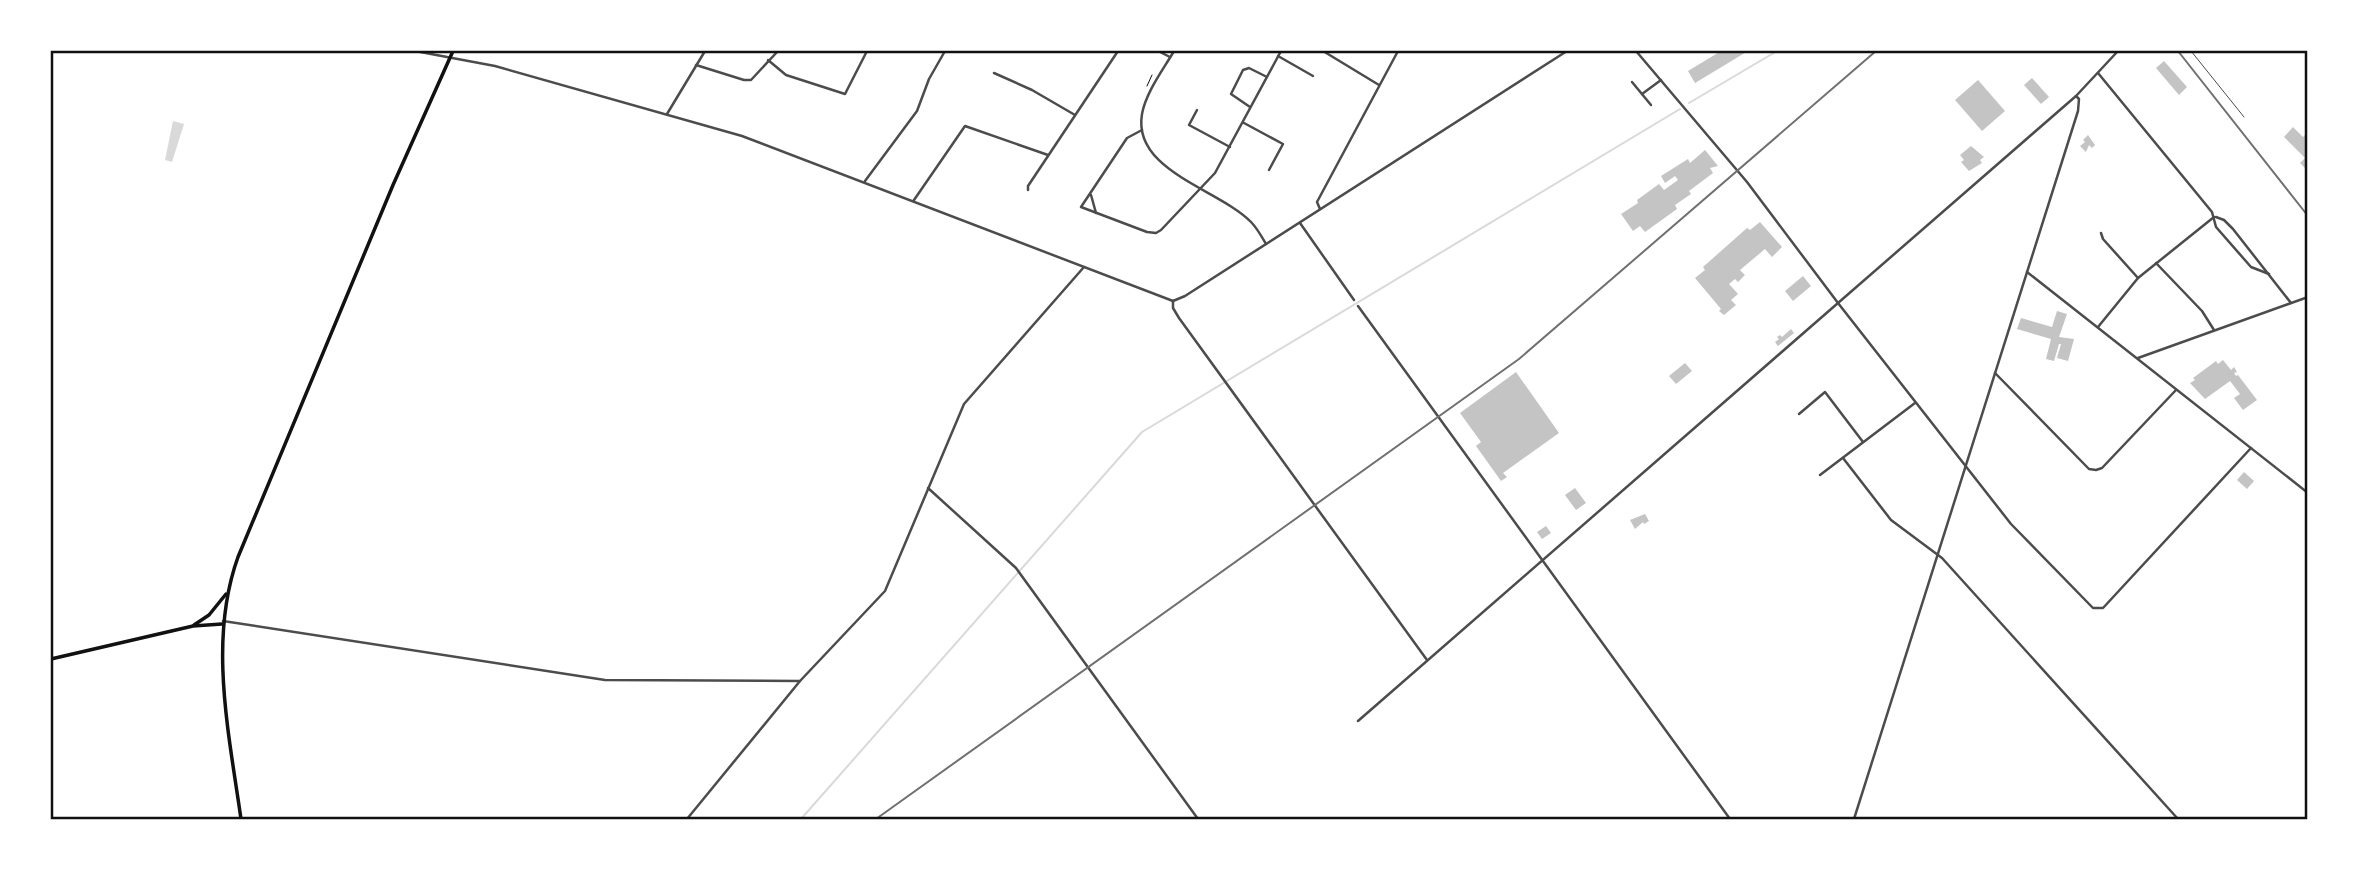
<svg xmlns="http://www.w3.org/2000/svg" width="2359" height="870" font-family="'DM Sans',sans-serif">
  <rect width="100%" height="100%" fill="#fff"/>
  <!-- water -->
  <path fill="#d9d9d9" d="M 173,121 L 184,124 L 172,162 L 165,160 Z"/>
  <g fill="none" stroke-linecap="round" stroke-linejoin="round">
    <!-- stream -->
    <g stroke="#d9d9d9" stroke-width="2">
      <path d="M 1689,103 L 1777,51"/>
      <path d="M 801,819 L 1142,432 L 1680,109"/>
    </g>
  </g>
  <!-- building -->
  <g fill="#c4c4c4">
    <path d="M 1721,51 L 1748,51 L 1695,83 L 1688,71 Z"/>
    <path d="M 2164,61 L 2187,87 L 2179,95 L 2156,68 Z"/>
    <path d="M 2032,78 L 2049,97 L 2041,104 L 2024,85 Z"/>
    <path d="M 1978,80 L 2005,111 L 1982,131 L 1955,100 Z"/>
    <path d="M 2293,127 L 2303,137 L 2308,132 L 2308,165 L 2305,168 L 2300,163 L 2305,158 L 2284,137 Z"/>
    <path d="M 2088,135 L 2095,145 L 2092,148 L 2089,145 L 2086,152 L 2080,146 L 2085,142 L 2083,140 Z"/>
    <path d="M 1971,146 L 1984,157 L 1980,160 L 1982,163 L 1969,171 L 1961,162 L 1964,160 L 1960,155 Z"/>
    <path d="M 1705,150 L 1718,166 L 1710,168 L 1713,173 L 1689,191 L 1691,194 L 1675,205 L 1677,209 L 1645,232 L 1640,226 L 1633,231 L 1621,214 L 1638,203 L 1637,200 L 1659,184 L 1664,190 L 1678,180 L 1675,176 L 1665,183 L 1661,176 L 1688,159 L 1690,163 Z"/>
    <path d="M 1760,222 L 1782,247 L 1772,257 L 1765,249 L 1740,270 L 1745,275 L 1738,282 L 1735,279 L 1729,284 L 1738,294 L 1731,300 L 1736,305 L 1724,315 L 1719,311 L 1721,309 L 1695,278 L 1705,270 L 1703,267 L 1747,228 L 1750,230 Z"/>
    <path d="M 1803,276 L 1811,286 L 1793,301 L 1785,291 Z"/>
    <path d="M 2057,311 L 2067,314 L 2059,337 L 2074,339 L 2068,361 L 2057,358 L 2061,344 L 2059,344 L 2054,361 L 2046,359 L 2051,339 L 2017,329 L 2021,318 L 2052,327 Z"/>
    <path d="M 1791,329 L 1794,333 L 1778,346 L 1775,342 L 1779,339 L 1777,337 L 1780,335 L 1782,337 Z"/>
    <path d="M 2223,360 L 2231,370 L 2234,367 L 2237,372 L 2234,373 L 2236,376 L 2238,375 L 2257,400 L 2243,410 L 2234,398 L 2240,394 L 2230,381 L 2205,399 L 2190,383 L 2195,380 L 2193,378 L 2216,361 L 2218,364 Z"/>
    <path d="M 1685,363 L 1692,371 L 1676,384 L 1669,376 Z"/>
    <path d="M 1516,372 L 1559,433 L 1503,473 L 1507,477 L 1501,481 L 1476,446 L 1481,442 L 1460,413 Z"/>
    <path d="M 2244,472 L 2254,481 L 2247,489 L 2237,480 Z"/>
    <path d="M 1575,488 L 1586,503 L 1576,510 L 1565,495 Z"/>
    <path d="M 1645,514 L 1649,521 L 1644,524 L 1643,522 L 1635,529 L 1630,520 Z"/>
    <path d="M 1546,526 L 1551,533 L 1542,539 L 1537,532 Z"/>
  </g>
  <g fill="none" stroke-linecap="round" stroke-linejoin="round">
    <!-- path -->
    <path stroke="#111" stroke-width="1" d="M 1147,86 L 1152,75"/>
    <!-- service -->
    <path stroke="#4c4c4c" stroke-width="1" d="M 2191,51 L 2244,117"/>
    <!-- minor -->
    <g stroke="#4c4c4c" stroke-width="2.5">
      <path d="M 415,51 L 495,66 L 742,136 L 1173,301"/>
      <path d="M 1158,51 L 1170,57"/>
      <path d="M 1174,51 C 1163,70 1146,92 1142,114 C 1132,171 1219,189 1251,222 C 1257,228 1262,237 1266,244"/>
      <path d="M 1323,51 L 1379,85"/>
      <path d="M 1636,51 L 1747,182 L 1838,303 L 2011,524 L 2093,608 L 2103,608 L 2251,448"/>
      <path d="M 1278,56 L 1313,76"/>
      <path d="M 768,60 L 786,75 L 845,94 L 867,51"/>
      <path d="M 696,65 L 744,80 L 751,80 L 778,51"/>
      <path d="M 994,73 L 1032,90 L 1075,115"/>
      <path d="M 2098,73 L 2212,212 L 2216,227 L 2251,267 L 2269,274"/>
      <path d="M 1632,82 L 1651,105"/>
      <path d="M 1642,94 L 1661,80"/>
      <path d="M 1250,107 L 1231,94 L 1243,70 L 1249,68 L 1267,77"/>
      <path d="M 1197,110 L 1189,125 L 1230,147"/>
      <path d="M 667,114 L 705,51"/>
      <path d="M 1244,123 L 1283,144 L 1269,170"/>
      <path d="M 1142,130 L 1127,138 L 1081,207 L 1147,232 L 1156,233 L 1161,230 L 1215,173 L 1281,51"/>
      <path d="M 865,181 L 917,111 L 929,79 L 945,51"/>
      <path d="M 1028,190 L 1028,186 L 1118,51"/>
      <path d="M 1091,195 L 1096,213"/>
      <path d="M 914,200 L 965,126 L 1048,155"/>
      <path d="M 1320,209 L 1317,202 L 1398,51"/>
      <path d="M 2216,217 L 2224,220 L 2233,229 L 2291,303"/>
      <path d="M 1300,223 L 1354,300"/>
      <path d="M 2101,233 L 2103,239 L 2138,278"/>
      <path d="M 2156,263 L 2202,311 L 2214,330"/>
      <path d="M 2027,272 L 2308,493"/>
      <path d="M 1173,301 L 1185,296 L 1567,51"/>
      <path d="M 1173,301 L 1173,308 L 1179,318 L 1427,660"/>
      <path d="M 1358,306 L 1730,819"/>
      <path d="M 2098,327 L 2138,278 L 2214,217"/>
      <path d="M 2138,358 L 2308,297"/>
      <path d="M 1995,373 L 2089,469 L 2096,470 L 2102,468 L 2176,390"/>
      <path d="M 1799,414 L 1825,392 L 1863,442"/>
      <path d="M 1843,458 L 1891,520 L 1942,558 L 2178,819"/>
      <path d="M 1820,475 L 1915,403"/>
      <path d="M 928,488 L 1016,568 L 1198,819"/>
      <path d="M 223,621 L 605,680 L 800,681"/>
      <path d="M 1358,721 L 1838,303"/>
      <path d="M 687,819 L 800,681 L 885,591 L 964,404 L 1084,267"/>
      <path d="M 1854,819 L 2078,111 L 2079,99 L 2076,96"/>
    </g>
    <!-- tertiary -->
    <path stroke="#4c4c4c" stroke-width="2.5" d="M 1838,303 L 2076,96 L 2118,51"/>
    <!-- secondary -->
    <g stroke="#111" stroke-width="3.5">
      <path d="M 194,625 L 209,615 L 226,594"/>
      <path d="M 51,659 L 193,626 L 222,624"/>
      <path d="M 241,819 C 229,734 208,640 238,557 L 393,185 L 453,51"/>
    </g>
    <!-- rail -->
    <g stroke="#707070" stroke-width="2">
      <path d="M 2178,51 L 2308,216"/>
      <path d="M 876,819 L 1519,359 L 1876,51"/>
    </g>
  </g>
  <!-- border -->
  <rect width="2359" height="870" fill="none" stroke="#ffffff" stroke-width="105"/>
  <rect x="52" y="52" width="2254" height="766" fill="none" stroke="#111" stroke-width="2.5"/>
</svg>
